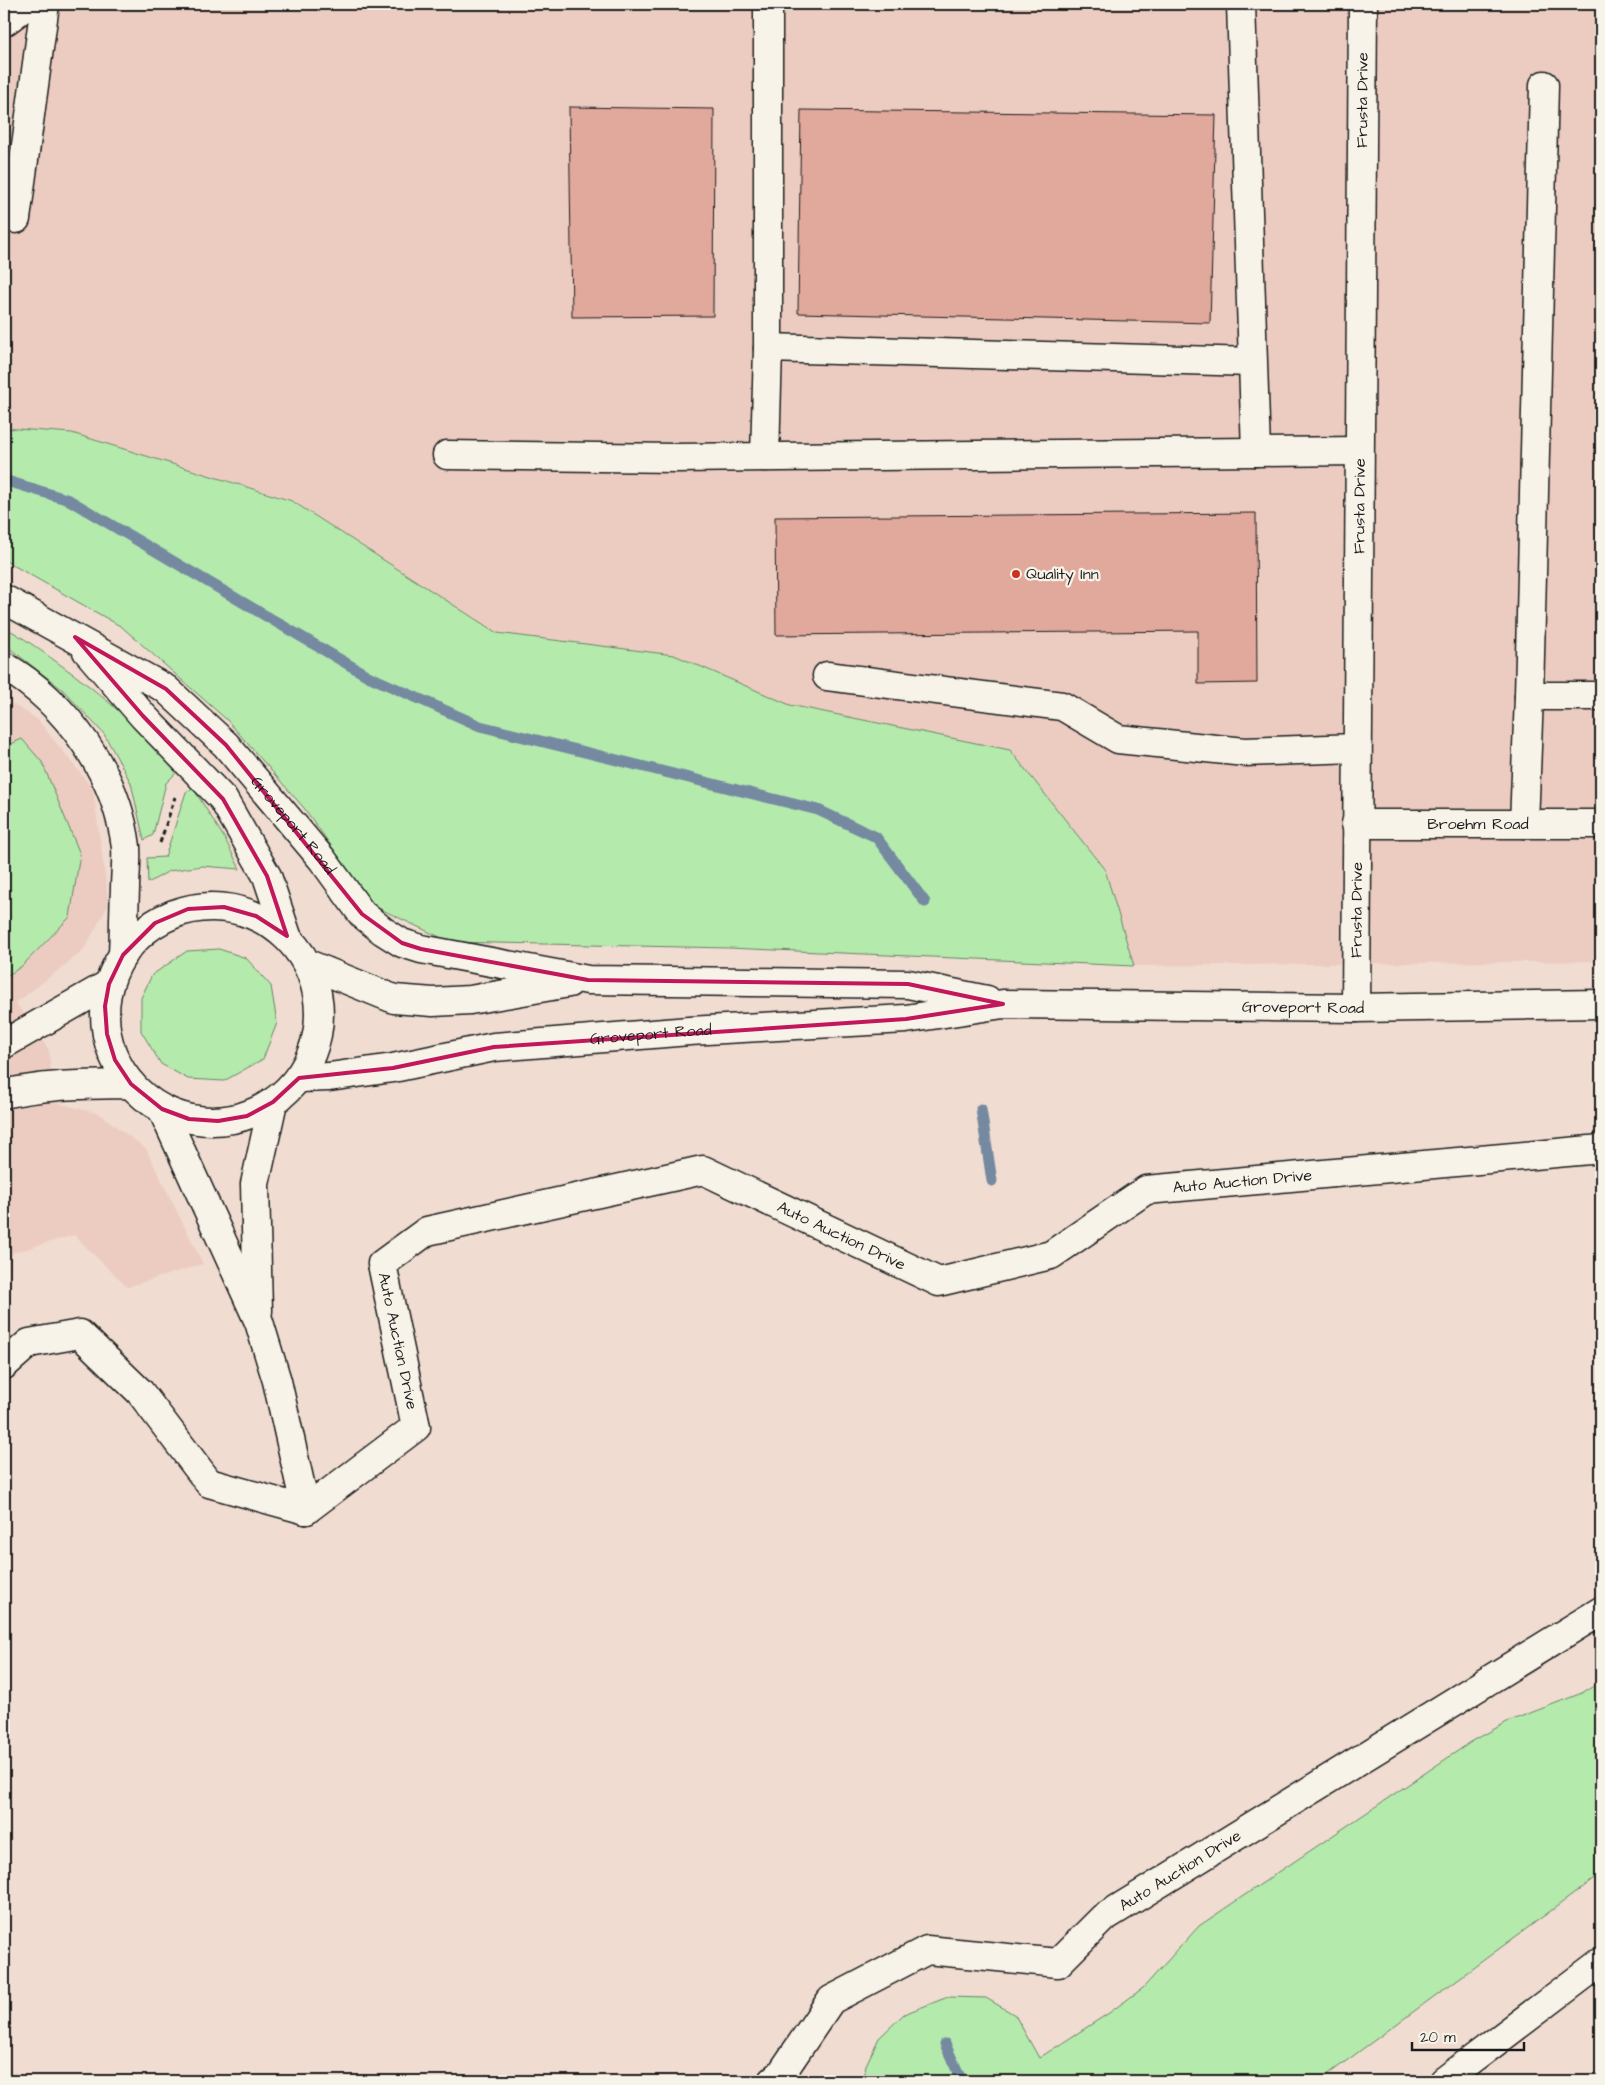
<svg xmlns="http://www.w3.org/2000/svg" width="1605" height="2085" font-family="'Architects Daughter',sans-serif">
  <rect width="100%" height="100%" fill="#f0dcd1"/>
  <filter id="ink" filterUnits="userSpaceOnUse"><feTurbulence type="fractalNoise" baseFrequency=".02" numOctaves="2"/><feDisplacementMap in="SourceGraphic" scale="10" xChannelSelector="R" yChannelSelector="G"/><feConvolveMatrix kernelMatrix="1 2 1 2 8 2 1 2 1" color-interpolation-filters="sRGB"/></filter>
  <g filter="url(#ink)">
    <!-- built -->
    <g fill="#ecccc1">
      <path d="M 4,4 L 1601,4 L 1601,961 L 1134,966 L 1105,870 L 1010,750 L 790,705 L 674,655 L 497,633 L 292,500 L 72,433 L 4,428 Z"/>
      <path d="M 4,699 L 37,719 L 93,789 L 109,904 L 83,951 L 16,1003 L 49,1050 L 54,1102 L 100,1114 L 146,1149 L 203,1264 L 127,1287 L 74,1235 L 12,1253 L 4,1299 Z"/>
    </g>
    <!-- green -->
    <g fill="#b4eaac" stroke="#688364">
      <path d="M 4,428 L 72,433 L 292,501 L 497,633 L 674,655 L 790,705 L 1010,750 L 1105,870 L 1134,966 L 729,948 L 450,942 L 374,906 L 304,808 L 227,720 L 122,627 L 4,560 Z"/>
      <path d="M 4,627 C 23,637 40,650 58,663 C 102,694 143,730 178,771 L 166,783 L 153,835 L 144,840 L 131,783 L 104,734 L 63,690 L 4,644 Z"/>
      <path d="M 22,739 L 42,762 L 80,854 L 70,917 L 22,966 L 4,978 L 4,747 Z"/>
      <path d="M 193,788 L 225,839 L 240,869 L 202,866 L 169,871 L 148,883 L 147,858 L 165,857 L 186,792 Z"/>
      <path d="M 219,949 L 246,958 L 271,986 L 277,1023 L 263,1059 L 224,1081 L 188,1079 L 161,1064 L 141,1031 L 141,998 L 152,975 L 187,951 Z"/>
      <path d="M 1601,1681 L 1601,1874 L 1319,2081 L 863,2081 L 866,2065 L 879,2038 L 904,2014 L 948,1997 L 986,1998 L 1015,2015 L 1039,2058 L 1109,2013 L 1143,1988 L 1199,1926 L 1471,1742 L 1507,1722 L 1582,1693 Z"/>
    </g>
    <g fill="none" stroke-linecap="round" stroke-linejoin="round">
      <!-- stream -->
      <g stroke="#758aa1" stroke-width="11">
        <path d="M 4,480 L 69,500 L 368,676 L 480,726 L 818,810 L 876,837 L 925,902"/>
        <path d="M 981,1109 L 992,1181"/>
        <path d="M 945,2044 L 962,2081"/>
      </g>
    </g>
    <!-- building -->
    <g fill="#e1a89c" stroke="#1c1c1c">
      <path d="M 569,107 L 714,109 L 713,316 L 572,317 Z"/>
      <path d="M 801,110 L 1216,115 L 1210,323 L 798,313 Z"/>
      <path d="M 1256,513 L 1257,683 L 1198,684 L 1198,631 L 776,635 L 775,517 Z"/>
    </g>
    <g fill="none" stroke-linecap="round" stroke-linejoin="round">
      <!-- minor casing -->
      <g stroke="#1c1c1c" stroke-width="31">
        <g id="minor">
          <path d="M 1241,4 L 1256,452"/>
          <path d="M 4,22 L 28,4"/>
          <path d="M 1544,85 L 1529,696 L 1601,696"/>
          <path d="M 16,219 L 45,4"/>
          <path d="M 768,348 L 768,4"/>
          <path d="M 447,455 L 676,458 L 1359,451"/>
          <path d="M 765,457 L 768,348 L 1252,362"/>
          <path d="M 827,676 L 1062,706 L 1118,739 L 1245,752 L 1357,748"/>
          <path id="s1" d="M 1356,824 L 1601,824"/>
          <path d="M 1524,824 L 1529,696"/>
          <path id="s2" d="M 1356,1008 L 1363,4"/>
          <path d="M 162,1109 L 259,1322 L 277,1381 L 306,1510"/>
          <path d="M 258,1311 L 255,1184 L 273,1102"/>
          <path d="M 4,1365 L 29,1343 L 80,1334 L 140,1392 L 209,1483 L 306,1510"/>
          <path id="s3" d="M 306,1510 L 416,1427 L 382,1264 L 427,1231 L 703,1170 L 939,1282 L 1051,1255 L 1146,1190 L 1601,1149"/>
          <path id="s4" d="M 773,2081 L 781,2074 L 831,2000 L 927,1950 L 1058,1963 L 1103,1918 L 1601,1611"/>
        </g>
      </g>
      <!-- major casing -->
      <g stroke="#1c1c1c" stroke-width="31">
        <g id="major">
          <path id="s5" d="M 4,599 L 166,689 L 226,745 L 322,859 L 362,914 L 383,931 L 402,943 L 421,949 L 588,980 L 908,984 L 987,1000"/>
          <path d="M 87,651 L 143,716 L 223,799 L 267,876 L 287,936"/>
          <path d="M 4,666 C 67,703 117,774 126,847 C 127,861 125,876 125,889 C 124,911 124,933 123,955"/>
          <circle cx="212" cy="1014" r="107"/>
          <path d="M 308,964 L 394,999 L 433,1002 L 470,1000 L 569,983"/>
          <path d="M 4,1044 L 109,984"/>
          <path id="s6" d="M 299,1078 L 329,1077 L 393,1068 L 494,1047 L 689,1031 L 906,1019 L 1003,1004 L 1356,1008 L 1601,1004"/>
          <path d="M 4,1094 C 46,1084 88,1085 131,1084"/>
        </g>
      </g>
      <!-- highway casing -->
      <g stroke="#1c1c1c" stroke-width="31">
        <path id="highway" d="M 1444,2081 L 1601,1962"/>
      </g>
      <!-- path -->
      <path stroke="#1c1c1c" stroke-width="3" stroke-dasharray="5 4" stroke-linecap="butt" d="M 160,843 L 175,797"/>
      <!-- minor -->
      <use href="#minor" stroke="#f7f3e8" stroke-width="28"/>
      <!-- major -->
      <use href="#major" stroke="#f7f3e8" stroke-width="28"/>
      <!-- highway -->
      <use href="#highway" stroke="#f7f3e8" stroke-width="28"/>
    </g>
  </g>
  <!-- marked area -->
  <path fill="none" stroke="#c2185b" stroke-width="4" stroke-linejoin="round" d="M 75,637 L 166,689 L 226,745 L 362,914 L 402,943 L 421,949 L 588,980 L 908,984 L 1003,1004 L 906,1019 L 494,1047 L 393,1068 L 299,1078 L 273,1102 L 247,1116 L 218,1121 L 189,1119 L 162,1109 L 131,1084 L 115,1060 L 107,1034 L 105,1006 L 109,984 L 123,955 L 155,923 L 188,909 L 224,907 L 256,916 L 287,936 L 267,876 L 223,799 L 143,716 Z"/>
  <!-- markers -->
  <circle fill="#c8321e" stroke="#f7f3e8" stroke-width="2" cx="1016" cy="574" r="5"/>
  <g text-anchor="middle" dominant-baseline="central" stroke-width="4.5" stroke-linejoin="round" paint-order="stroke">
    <!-- street labels -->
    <g font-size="16" fill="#1c1c1c" stroke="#f7f3e8">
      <text stroke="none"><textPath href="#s2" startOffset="908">Frusta Drive</textPath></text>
      <text stroke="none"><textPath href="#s2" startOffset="502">Frusta Drive</textPath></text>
      <text stroke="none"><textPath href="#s1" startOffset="122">Broehm Road</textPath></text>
      <text stroke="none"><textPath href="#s5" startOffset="372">Groveport Road</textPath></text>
      <text stroke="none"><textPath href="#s2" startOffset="98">Frusta Drive</textPath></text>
      <text stroke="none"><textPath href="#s6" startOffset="1009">Groveport Road</textPath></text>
      <text stroke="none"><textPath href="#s6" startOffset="355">Groveport Road</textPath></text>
      <text stroke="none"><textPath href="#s3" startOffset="1231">Auto Auction Drive</textPath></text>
      <text stroke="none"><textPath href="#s3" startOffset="796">Auto Auction Drive</textPath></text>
      <text transform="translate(398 1341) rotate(78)">Auto Auction Drive</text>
      <text stroke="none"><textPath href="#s4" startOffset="494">Auto Auction Drive</textPath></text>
    </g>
    <!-- poi labels -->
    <g font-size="16" fill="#1c1c1c" stroke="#f7f3e8" text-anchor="start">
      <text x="1026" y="574">Quality Inn</text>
    </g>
  </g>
  <!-- margin -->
  <rect width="1605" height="2085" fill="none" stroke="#f7f3e8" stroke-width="20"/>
  <rect x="10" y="10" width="1585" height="2065" fill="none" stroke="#1c1c1c" stroke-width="2" filter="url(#ink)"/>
  <!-- scale -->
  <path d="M1412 2042v8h112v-8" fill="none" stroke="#1c1c1c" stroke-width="2.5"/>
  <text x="1420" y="2042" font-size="15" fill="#1c1c1c" stroke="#f7f3e8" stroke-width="4" paint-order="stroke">20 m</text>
</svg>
